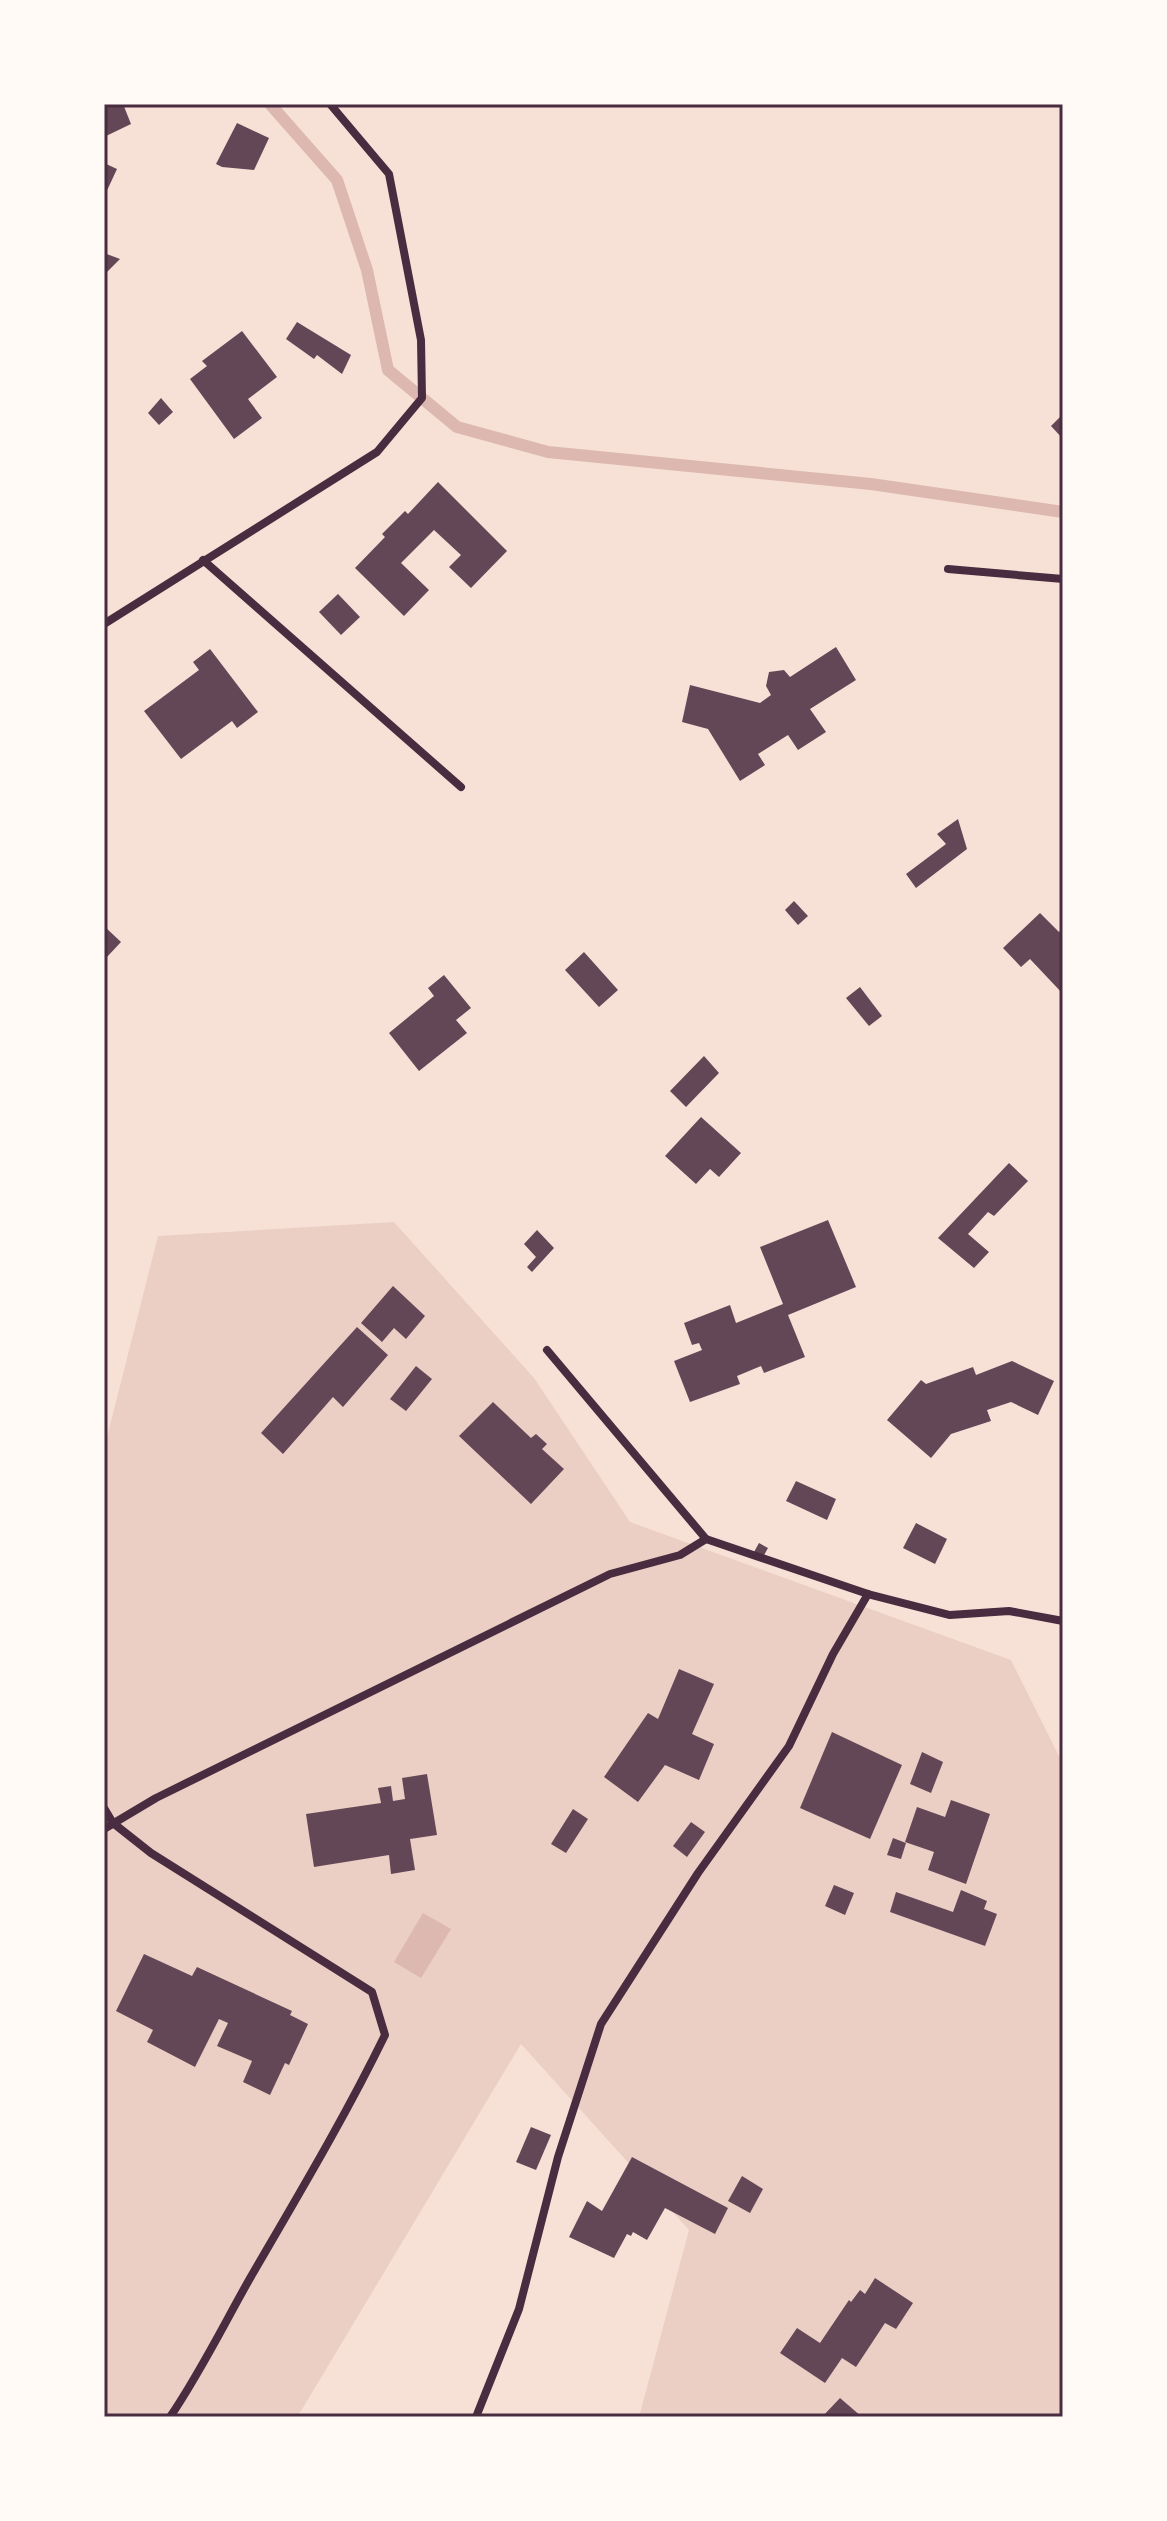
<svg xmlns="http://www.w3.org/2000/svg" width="1167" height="2521" font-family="Georgia,serif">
  <rect width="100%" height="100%" fill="#f7e1d7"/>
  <!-- green -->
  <path fill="#ebcfc5" d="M 394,1222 L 534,1378 L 630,1522 L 1011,1660 L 1063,1764 L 1063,2417 L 639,2417 L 689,2230 L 521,2044 L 301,2411 L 295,2417 L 104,2417 L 104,1449 L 158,1236 Z"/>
  <!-- water -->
  <path fill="#dcb8b0" d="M 423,1913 L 451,1929 L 421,1978 L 394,1962 Z"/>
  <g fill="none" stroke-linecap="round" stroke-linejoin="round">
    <!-- stream -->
    <path stroke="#dcb8b0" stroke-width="12" d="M 270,104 L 337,180 L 367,270 L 388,370 L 457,427 L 548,452 L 871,484 L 1063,512"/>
  </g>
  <!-- building -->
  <g fill="#644757">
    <path d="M 104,104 L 123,104 L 131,124 L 104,137 Z"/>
    <path d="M 237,123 L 269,138 L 254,170 L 222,167 L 216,164 Z"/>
    <path d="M 104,163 L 117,169 L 104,197 Z"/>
    <path d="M 104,253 L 120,259 L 104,275 Z"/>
    <path d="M 297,322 L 351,355 L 342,374 L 317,355 L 314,359 L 286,339 Z"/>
    <path d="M 242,331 L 277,377 L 248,399 L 262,418 L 234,439 L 190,379 L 207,366 L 202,361 Z"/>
    <path d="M 161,398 L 173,412 L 159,425 L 148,413 Z"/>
    <path d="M 1063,414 L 1063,439 L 1051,426 Z"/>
    <path d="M 438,482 L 507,551 L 471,588 L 449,567 L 461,555 L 434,530 L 401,563 L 429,590 L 404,616 L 355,568 L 385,537 L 382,534 L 405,511 L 408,514 Z"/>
    <path d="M 338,594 L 360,617 L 341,635 L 319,612 Z"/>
    <path d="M 836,647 L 856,680 L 810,709 L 826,732 L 798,750 L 788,735 L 758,754 L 765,765 L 740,781 L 708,729 L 682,722 L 690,685 L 760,703 L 771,695 L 766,686 L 769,672 L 784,670 L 790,677 Z"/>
    <path d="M 210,649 L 258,712 L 237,728 L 232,721 L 181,759 L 144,711 L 199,670 L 193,662 Z"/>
    <path d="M 958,819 L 967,849 L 916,888 L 906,874 L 946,844 L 937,834 Z"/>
    <path d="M 794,901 L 808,916 L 798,925 L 785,910 Z"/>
    <path d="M 1040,913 L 1059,932 L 1063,928 L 1063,994 L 1030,959 L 1021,967 L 1003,948 Z"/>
    <path d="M 104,926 L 121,942 L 106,958 L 104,956 Z"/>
    <path d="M 584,952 L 618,990 L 599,1007 L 565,970 Z"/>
    <path d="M 444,975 L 471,1008 L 456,1020 L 467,1033 L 419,1071 L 389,1033 L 434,996 L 428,988 Z"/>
    <path d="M 860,987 L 882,1016 L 869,1026 L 846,998 Z"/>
    <path d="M 704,1056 L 719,1073 L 686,1107 L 670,1091 Z"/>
    <path d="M 701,1117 L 741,1153 L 719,1177 L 710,1169 L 696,1184 L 665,1156 Z"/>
    <path d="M 1009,1163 L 1028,1181 L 994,1216 L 988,1212 L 968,1234 L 989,1252 L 974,1268 L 938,1238 Z"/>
    <path d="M 828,1220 L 856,1287 L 788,1315 L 805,1357 L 764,1373 L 761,1366 L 737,1376 L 740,1384 L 690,1402 L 674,1361 L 702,1350 L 699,1343 L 692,1345 L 684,1323 L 730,1305 L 736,1323 L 783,1304 L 760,1247 Z"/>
    <path d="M 537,1230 L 554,1248 L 532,1272 L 527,1267 L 536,1257 L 524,1244 Z"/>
    <path d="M 393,1286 L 425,1316 L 406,1339 L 394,1328 L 382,1342 L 361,1323 Z"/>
    <path d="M 357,1327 L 388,1355 L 343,1407 L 333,1397 L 283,1454 L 261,1433 Z"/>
    <path d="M 1012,1361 L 1054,1381 L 1038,1415 L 1011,1402 L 987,1410 L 991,1421 L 951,1434 L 931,1458 L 887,1420 L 921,1380 L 926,1384 L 973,1367 L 976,1375 Z"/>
    <path d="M 416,1366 L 432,1379 L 406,1411 L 390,1399 Z"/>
    <path d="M 493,1402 L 531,1438 L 536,1434 L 547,1444 L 542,1449 L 564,1469 L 531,1504 L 459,1436 Z"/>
    <path d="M 796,1481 L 836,1499 L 827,1520 L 786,1501 Z"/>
    <path d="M 916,1523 L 947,1539 L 935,1564 L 903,1548 Z"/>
    <path d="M 759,1543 L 768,1548 L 763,1557 L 754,1552 Z"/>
    <path d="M 679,1669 L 714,1684 L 692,1734 L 714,1744 L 699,1780 L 665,1765 L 638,1802 L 604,1777 L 648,1713 L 658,1719 Z"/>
    <path d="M 832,1732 L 902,1765 L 870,1839 L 800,1808 Z"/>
    <path d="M 922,1752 L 943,1762 L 931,1793 L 910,1784 Z"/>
    <path d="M 427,1774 L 437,1835 L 410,1839 L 415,1870 L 391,1874 L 389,1855 L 314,1867 L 306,1814 L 381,1803 L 378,1788 L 391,1786 L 393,1801 L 405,1799 L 402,1778 Z"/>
    <path d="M 951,1800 L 990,1814 L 966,1884 L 928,1870 L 934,1852 L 905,1842 L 917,1807 L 945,1817 Z"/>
    <path d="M 573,1809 L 588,1819 L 566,1853 L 551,1844 Z"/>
    <path d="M 691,1822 L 705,1832 L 687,1857 L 673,1846 Z"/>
    <path d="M 893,1838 L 906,1843 L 901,1859 L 887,1855 Z"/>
    <path d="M 834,1885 L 854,1893 L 845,1915 L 825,1906 Z"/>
    <path d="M 961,1890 L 987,1901 L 984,1909 L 997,1914 L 985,1946 L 890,1912 L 896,1892 L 953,1912 Z"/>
    <path d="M 144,1954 L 192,1976 L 197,1967 L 292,2011 L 290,2015 L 308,2024 L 289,2065 L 285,2063 L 270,2095 L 243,2082 L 252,2061 L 217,2046 L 228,2023 L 219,2019 L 195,2067 L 147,2042 L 153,2030 L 116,2011 Z"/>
    <path d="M 531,2127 L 551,2135 L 536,2170 L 516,2162 Z"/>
    <path d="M 632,2157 L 728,2208 L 715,2234 L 665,2208 L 647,2240 L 633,2232 L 631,2236 L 627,2234 L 614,2258 L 569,2237 L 587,2201 L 602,2211 Z"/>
    <path d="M 742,2176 L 763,2189 L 750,2213 L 728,2201 Z"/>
    <path d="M 875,2278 L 913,2303 L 896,2329 L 885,2323 L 856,2367 L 842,2358 L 825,2383 L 780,2353 L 797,2328 L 820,2343 L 849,2300 L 851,2302 L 860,2290 L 865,2294 Z"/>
    <path d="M 840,2398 L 862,2417 L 822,2417 Z"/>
  </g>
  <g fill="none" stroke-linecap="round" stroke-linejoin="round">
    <!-- minor -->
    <g stroke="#4a2c40" stroke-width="8">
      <path d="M 203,560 L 461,787"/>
      <path d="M 948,569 L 1063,579"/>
      <path d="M 104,624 L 377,452 L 422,398 L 421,340 L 389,174 L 330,104"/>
      <path d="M 547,1350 L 706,1539"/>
      <path d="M 104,1808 L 113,1823 L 151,1853 L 372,1992 L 385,2035 C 344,2119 296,2199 249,2280 C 223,2326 200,2373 170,2417"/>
      <path d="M 104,1829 L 156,1798 L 610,1574 L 680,1555 L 706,1539 L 868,1594 L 950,1615 L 1009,1611 L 1063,1621"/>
      <path d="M 476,2417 L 519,2309 L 558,2157 L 601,2024 L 698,1873 L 789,1746 L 833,1654 L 868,1594"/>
    </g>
  </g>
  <!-- border -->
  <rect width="1167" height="2521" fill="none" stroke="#fffaf5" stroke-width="212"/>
  <rect x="106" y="106" width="955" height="2309" fill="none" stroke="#4a2c40" stroke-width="3"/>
</svg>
